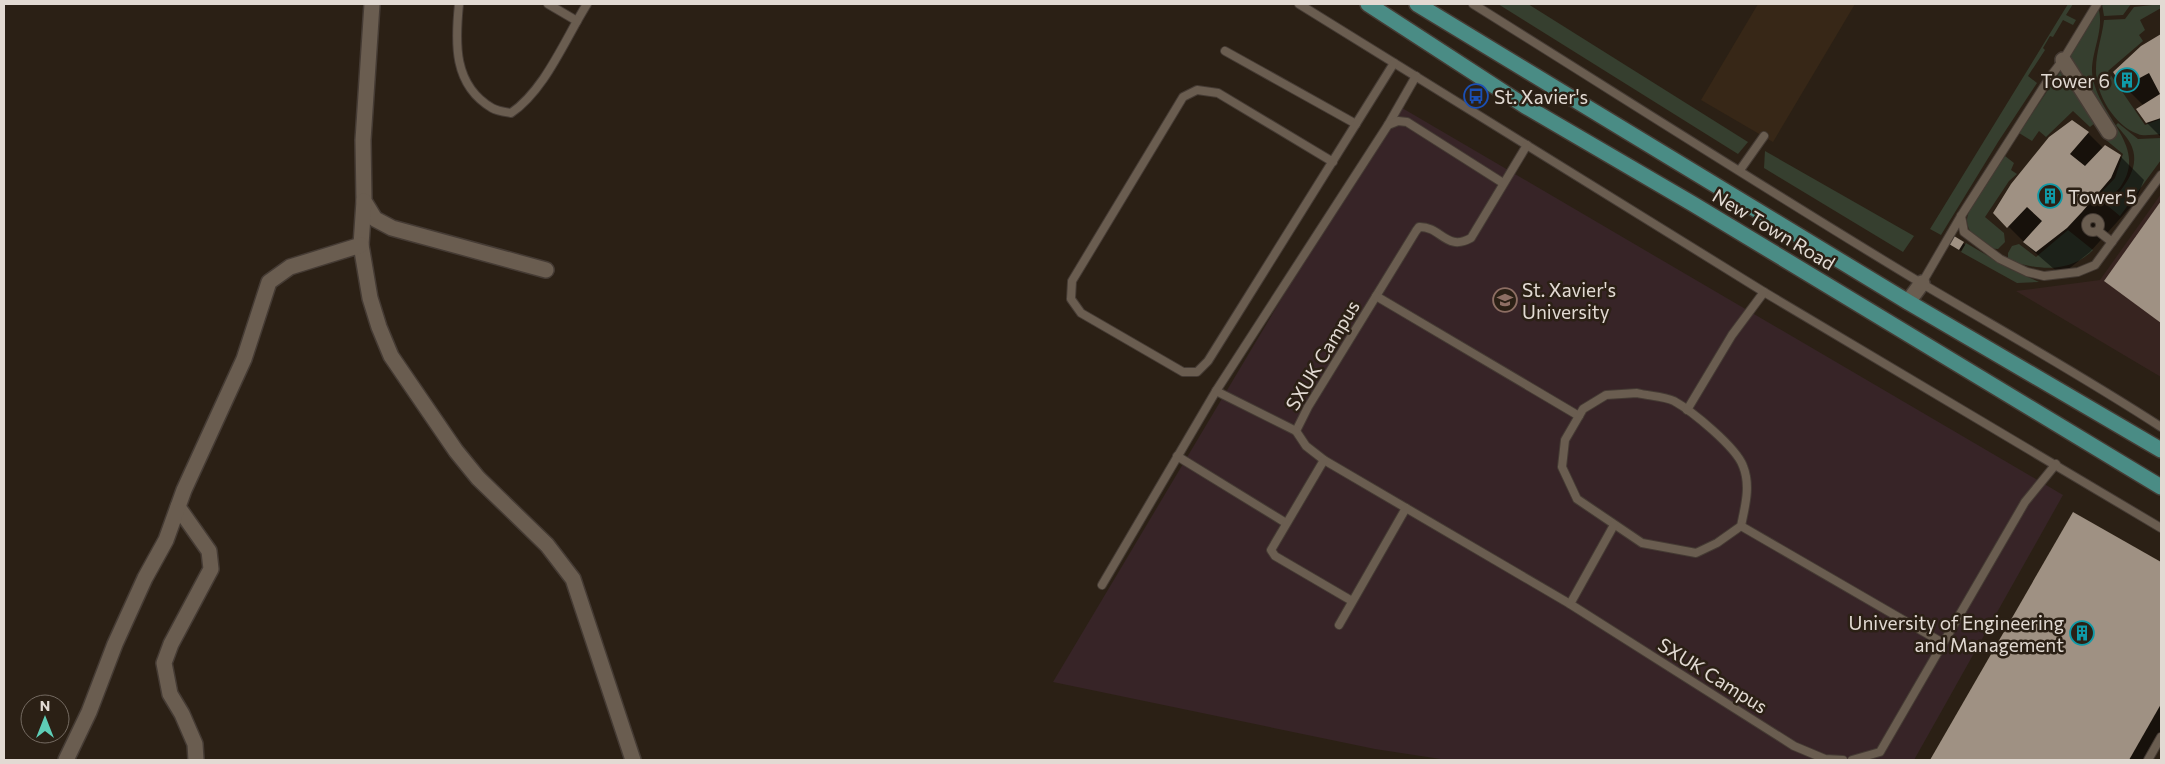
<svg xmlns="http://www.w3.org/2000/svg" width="2165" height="764" font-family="Commissioner,sans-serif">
  <rect width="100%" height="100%" fill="#2b2015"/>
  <!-- commercial -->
  <path fill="#372420" d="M 2161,194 L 2161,377 L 2016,291 L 2100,280 Z"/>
  <!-- built -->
  <path fill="#372717" d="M 1758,4 L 1855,4 L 1773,142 L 1701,100 Z"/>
  <!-- education -->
  <path fill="#372427" d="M 1397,105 L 2063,495 L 1914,760 L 1447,760 L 1375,749 L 1053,682 Z"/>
  <!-- green -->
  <g fill="#363f2f">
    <path d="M 1498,4 L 1528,4 L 1748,142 L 1738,154 Z"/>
    <path d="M 2068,4 L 2073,4 L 2066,15 L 2076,20 L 2073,25 L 2063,20 L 2053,37 L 2050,36 L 2043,48 L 2045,50 L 2028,76 L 2037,83 L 1998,142 L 1941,235 L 1930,229 Z"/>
    <path d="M 2102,4 L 2131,4 L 2123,15 L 2104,16 Z"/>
    <path d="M 2161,4 L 2161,8 L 2140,20 L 2145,30 L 2139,35 L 2143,41 L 2108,71 L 2145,125 L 2161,119 L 2161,134 C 2155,134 2144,137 2138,134 C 2115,126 2095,94 2096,69 C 2096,52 2102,37 2104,20 L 2125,19 L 2134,7 Z"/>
    <path d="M 2098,7 C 2105,28 2092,50 2092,71 C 2094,114 2150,145 2121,186 C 2117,192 2110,197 2105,203 L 2097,197 L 2115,178 L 2123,154 L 2106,140 L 2116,133 L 2070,55 Z"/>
    <path d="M 2060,72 L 2095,123 L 2090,127 L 2073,111 L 2046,137 L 2039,131 L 2032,141 L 2019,133 Z"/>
    <path d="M 2118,123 L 2138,139 L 2161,138 L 2161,160 L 2120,216 L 2108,206 C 2121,190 2141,170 2132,147 C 2129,139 2121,131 2116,125 Z"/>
    <path d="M 1765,151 L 1914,236 L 1903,252 L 1764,168 Z"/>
    <path d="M 2005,156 L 2014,163 L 2011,170 L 2017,174 L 2009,181 L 1985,217 L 2004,233 L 2005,242 L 1998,249 C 1990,249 1984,246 1978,240 C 1972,234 1967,229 1967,220 C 1967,207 1997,168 2005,156 Z"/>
    <path d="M 2068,230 L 2093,250 C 2069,274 2037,270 2008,260 L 2008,253 L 2012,246 L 2019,244 L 2036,257 Z"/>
    <path d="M 1966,243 L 2010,269 L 2039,282 L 2017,283 L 1961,252 Z"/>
  </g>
  <!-- shadow -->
  <g fill="#0007">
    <path d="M 2161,35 L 2161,137 L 2147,123 L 2138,109 L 2144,106 L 2124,86 L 2142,47 Z"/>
    <path d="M 2088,133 L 2103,148 L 2120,156 L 2144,180 L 2135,202 L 2090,252 L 2061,275 L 2032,250 L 1995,213 Z"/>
    <path d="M 2161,203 L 2161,322 L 2105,281 Z"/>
    <path d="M 1963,243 L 1965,245 L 1961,251 L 1953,246 Z"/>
    <path d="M 2073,513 L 2161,563 L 2161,739 L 2149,760 L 1932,760 Z"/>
  </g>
  <!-- building -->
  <g fill="#9f9183">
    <path d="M 2161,34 L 2161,118 L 2146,123 L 2136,109 L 2160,94 L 2149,73 L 2123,87 L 2113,72 L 2141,46 Z"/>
    <path d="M 2072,120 L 2089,132 L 2070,154 L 2085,166 L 2105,145 L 2121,155 L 2111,178 L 2082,212 L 2067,228 L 2036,252 L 2023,242 L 2042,221 L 2027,207 L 2007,228 L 1993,213 L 2011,184 L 2049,137 Z"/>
    <path d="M 2161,201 L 2161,323 L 2104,281 Z"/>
    <path d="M 1954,236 L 1964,242 L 1959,250 L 1949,244 Z"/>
    <path d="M 2073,512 L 2161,562 L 2161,704 L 2129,760 L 1930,760 Z"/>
  </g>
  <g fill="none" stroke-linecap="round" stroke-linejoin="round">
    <!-- lane casing -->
    <g stroke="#453b34" stroke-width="10">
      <g id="lane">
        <path d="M 459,4 C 455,43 453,85 492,108 C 497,111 505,112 511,113 C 545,90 565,39 587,4"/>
        <path d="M 548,4 L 577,21"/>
        <path d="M 1299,4 L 1764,292 L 2161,528"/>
        <path d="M 1473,4 C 1622,97 1770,192 1921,283 C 2002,331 2083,376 2161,427"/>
        <path d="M 1225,51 L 1356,124"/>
        <path d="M 1388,125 L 1416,76"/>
        <path d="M 1527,145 L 1471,238 C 1446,252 1441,226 1419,227 L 1416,231 L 1308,407 L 1296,431 L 1306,446 L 1324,460 L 1570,604"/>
        <path d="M 1333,162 L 1218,93 L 1197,90 L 1183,97 L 1072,281 L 1071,299 L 1081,313 L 1183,372 L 1197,372 L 1208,361 L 1394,63"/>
        <path d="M 1740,170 L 1764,136"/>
        <path d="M 1961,216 L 1964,232 L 2000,259 L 2027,272 L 2044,276 L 2078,272 L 2095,265 L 2161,175"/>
        <circle cx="2093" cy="225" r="7"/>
        <path d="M 2098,231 L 2112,242"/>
        <path d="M 1922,283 L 1961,216 L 2050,77 L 2063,60 L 2097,4"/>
        <path d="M 1376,296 L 1579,416"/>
        <path d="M 1216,391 L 1296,431"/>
        <path d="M 1637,393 C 1648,396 1664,396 1674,401 C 1692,411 1736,447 1743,466 C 1751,486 1745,506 1741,526 L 1717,543 L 1696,553 L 1642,543 L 1577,499 L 1562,467 L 1565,440 L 1579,416 L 1583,409 L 1606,395 Z"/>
        <path d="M 1687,410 L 1732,335 L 1764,292"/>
        <path d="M 1177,456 L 1286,523"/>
        <path d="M 1324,460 L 1271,550 L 1275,556 L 1352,601"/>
        <path d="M 1614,525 L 1570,604 L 1794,746 L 1825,759 L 1843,760"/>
        <path d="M 1741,526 L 1943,643"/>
        <path d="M 1102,585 L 1216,391 L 1388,125 L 1398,121 L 1407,122 L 1503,183"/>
        <path d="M 1339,625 L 1406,508"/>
        <path d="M 1852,760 L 1880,752 L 2025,502 L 2056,464"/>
        <path d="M 2148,760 L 2161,737"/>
      </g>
    </g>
    <!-- street casing -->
    <g stroke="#453b34" stroke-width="18">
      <g id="street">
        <path d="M 372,4 L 363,140 L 364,201 L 375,219 L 392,228 L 546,270"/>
        <path d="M 2063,60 L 2109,132"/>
        <path d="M 364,201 L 361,245 L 370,298 L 379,327 L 391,356 L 456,451 L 478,478 L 547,545 L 573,579 L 633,760"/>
        <path d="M 1908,302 L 1922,283"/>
        <path d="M 178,507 L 209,551 L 211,569 L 171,644 L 164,663 L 170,694 L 182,714 L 195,744 L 196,760"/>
        <path d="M 66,760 L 89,712 L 115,644 L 145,578 L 166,540 L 184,490 L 244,359 L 269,282 L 290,267 L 361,245"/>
      </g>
    </g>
    <!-- primary casing -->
    <g stroke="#453b34" stroke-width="18">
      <g id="primary">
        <path d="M 1368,4 L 1525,106 L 1693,204 L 2161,487"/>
        <path d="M 1417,4 L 1908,302 L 2161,450"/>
      </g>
    </g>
    <!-- lane -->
    <use href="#lane" stroke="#6a5d50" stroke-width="8"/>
    <!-- street -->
    <use href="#street" stroke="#6a5d50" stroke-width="15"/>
    <!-- primary -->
    <use href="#primary" stroke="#4a8c85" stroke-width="15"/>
  </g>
  <!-- icons -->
  <defs>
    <g id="building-ring" transform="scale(1.25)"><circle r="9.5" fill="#2b2015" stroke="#0f9aa8" stroke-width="1.5"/><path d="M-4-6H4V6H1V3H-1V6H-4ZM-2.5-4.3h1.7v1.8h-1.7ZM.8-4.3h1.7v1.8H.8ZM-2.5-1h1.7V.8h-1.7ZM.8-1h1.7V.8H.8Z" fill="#0f9aa8"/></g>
    <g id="bus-ring" transform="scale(1.25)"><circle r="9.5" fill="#2b2015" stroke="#1a4fb4" stroke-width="1.5"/><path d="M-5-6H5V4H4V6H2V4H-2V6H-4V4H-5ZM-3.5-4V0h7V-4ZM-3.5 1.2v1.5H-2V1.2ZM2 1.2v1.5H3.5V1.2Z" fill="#1a4fb4"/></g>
    <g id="university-ring" transform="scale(1.25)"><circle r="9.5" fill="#2b2015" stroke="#8d6e63" stroke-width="1.5"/><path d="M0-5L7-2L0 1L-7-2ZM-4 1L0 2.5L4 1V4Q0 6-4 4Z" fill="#8d6e63"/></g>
  </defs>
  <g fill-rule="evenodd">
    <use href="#building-ring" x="2127" y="80"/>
    <use href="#bus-ring" x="1476" y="96"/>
    <use href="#building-ring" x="2050" y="196"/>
    <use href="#university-ring" x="1505" y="300"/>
    <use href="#building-ring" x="2082" y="633"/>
  </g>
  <g text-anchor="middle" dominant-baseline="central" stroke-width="5" stroke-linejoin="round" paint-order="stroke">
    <!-- poi labels -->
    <g font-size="19" fill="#e2dad3" stroke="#2b2015" text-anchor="start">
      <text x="2110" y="80" text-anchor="end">Tower 6</text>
      <text x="1494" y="96">St. Xavier's</text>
      <text x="2068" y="196">Tower 5</text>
      <text x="1522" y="289">St. Xavier's<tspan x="1522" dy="22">University</tspan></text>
      <text x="2064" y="622" text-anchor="end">University of Engineering<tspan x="2064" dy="22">and Management</tspan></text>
    </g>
    <!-- street labels -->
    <g font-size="19" fill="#e2dad3" stroke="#2b2015">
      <text transform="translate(1774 229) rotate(31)">New Town Road</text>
      <text transform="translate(1322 355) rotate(-59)">SXUK Campus</text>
      <text transform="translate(1713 675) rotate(32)">SXUK Campus</text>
    </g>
  </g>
  <!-- border -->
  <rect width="2165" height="764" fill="none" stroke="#e2dad3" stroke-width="10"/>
  <!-- north arrow -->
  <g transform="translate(45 719)"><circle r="24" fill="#2b2015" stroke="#746a61"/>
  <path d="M0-4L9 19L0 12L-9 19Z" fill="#5eceb7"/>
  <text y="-8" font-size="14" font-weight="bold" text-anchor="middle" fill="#e2dad3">N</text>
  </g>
</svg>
